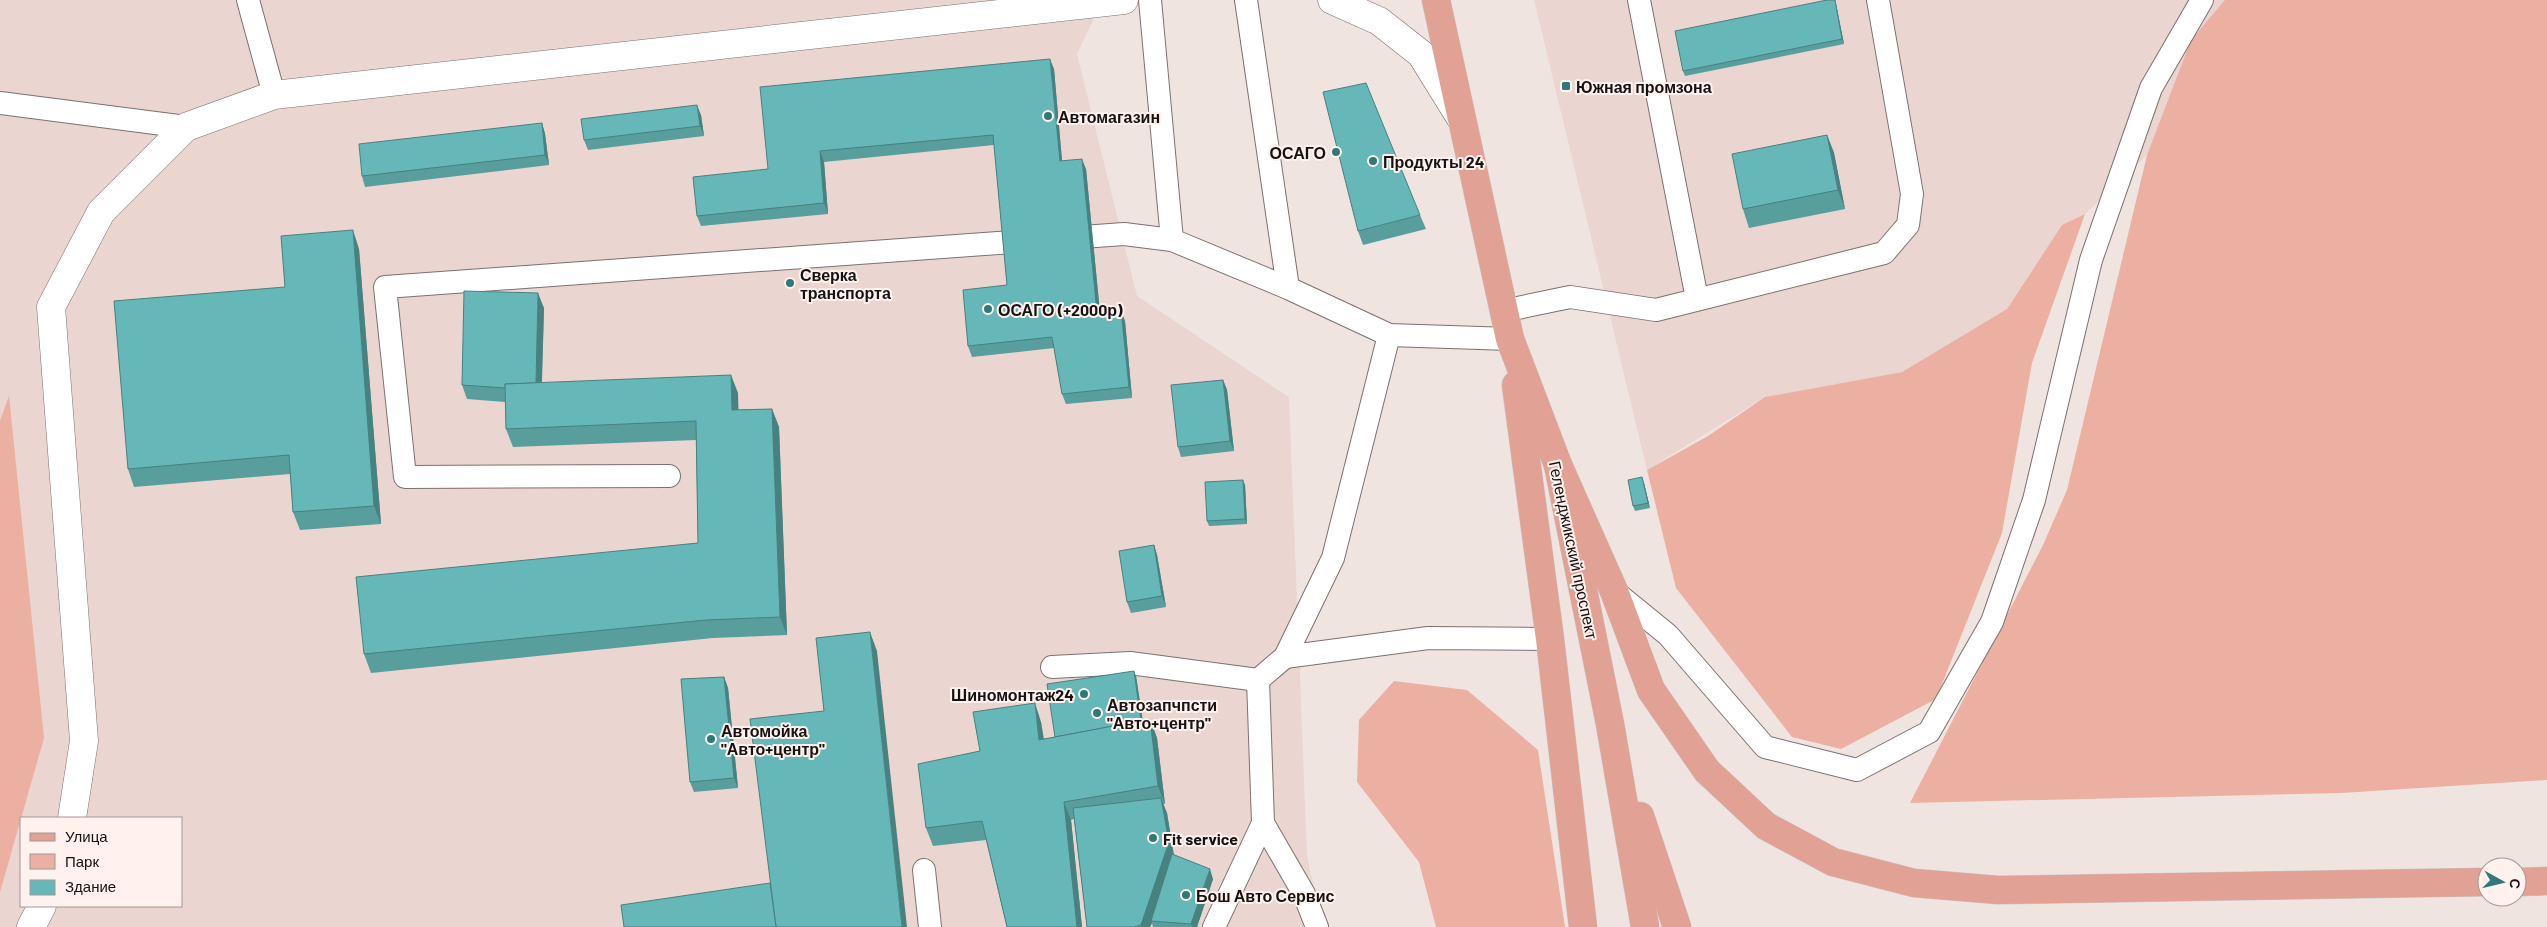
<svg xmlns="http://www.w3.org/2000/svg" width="2547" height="927" font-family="Barlow,sans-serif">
  <rect width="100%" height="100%" fill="#f0e4e1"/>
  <!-- built -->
  <g fill="#ead5d0" fill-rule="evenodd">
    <path d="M 0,0 L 1103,0 L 1077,54 L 1137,296 L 1289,397 L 1307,856 L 1323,927 L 0,927 ZM 21,818 L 181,818 L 181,906 L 21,906 Z"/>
    <path d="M 1534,0 L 2547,0 L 2305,257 L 2147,155 L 2085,214 L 2062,225 L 2007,309 L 1902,372 L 1765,397 L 1647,470 Z"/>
  </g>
  <!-- green -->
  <g fill="#ebb0a2">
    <path d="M 2225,0 L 2547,0 L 2547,780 L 2341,793 L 1910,803 L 2043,545 L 2067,490 L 2147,155 L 2191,40 Z"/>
    <path d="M 2085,214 L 2032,363 L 2002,533 L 1936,699 L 1841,749 L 1792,737 L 1676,588 L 1647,470 L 1708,436 L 1765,397 L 1902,372 L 2007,309 L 2062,225 Z"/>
    <path d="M 9,396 L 44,738 L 0,892 L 0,421 Z"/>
    <path d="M 1394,681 L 1467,690 L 1538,750 L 1565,927 L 1436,927 L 1419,862 L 1357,782 L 1359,720 Z"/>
  </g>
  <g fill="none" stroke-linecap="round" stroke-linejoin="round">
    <!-- lane casing -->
    <g stroke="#7c716f" stroke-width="24">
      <g id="lane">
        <path d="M 248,0 L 274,95"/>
        <path d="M 1150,0 L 1172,240"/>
        <path d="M 1246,0 L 1288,288"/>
        <path d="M 1639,0 L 1697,299"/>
        <path d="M 0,103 L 186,127"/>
        <path d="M 1503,311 L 1570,297 L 1656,310 L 1884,253 L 1908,225 L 1912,194 L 1878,0"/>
        <path d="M 669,476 L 405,477 L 385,287 L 1124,234 L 1172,240 L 1288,288 L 1389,335 L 1510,339"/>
        <path d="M 1614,591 L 1668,635 L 1765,747 L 1857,770 L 1929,732 L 1992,622 L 2034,500 L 2091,260 L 2151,88 L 2202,0"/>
        <path d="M 1285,657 L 1428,638 L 1550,639"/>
        <path d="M 1052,667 L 1130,663 L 1258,680 L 1285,657 L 1333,558 L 1389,335"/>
        <path d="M 1263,823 L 1304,894 L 1317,927"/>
        <path d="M 924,870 L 930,927"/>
        <path d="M 1214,927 L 1263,823 L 1258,680"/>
      </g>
    </g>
    <!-- street casing -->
    <g stroke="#7c716f" stroke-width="29">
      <g id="street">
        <path d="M 1332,0 L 1379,21 L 1421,54 L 1460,117"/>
        <path d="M 72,818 L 84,741 L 51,307 L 101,212 L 186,127 L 274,95 L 1124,0"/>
        <path d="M 31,927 L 42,906"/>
      </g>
    </g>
    <!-- primary casing -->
    <g stroke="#c7c6c6" stroke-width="29">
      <g id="primary">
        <path d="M 1436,0 L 1510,339 L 1558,465 L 1610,724 L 1645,927"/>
        <path d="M 1516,385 L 1550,639 L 1583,927"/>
        <path d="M 1558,465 L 1614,591 L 1651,690 L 1707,771 L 1766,826 L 1833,862 L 1914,883 L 1998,890 L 2487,882"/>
        <path d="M 1640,816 L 1677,927"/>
        <path d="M 2517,882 L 2547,881"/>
      </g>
    </g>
    <!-- lane -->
    <use href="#lane" stroke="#fff" stroke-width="22"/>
    <!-- street -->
    <use href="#street" stroke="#fff" stroke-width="28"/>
    <!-- primary -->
    <use href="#primary" stroke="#e1a194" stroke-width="28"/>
  </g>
  <!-- wall -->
  <g fill="#579e9d">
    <path d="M 1836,4 L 1844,44 L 1685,76 L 1683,71 Z"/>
    <path d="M 1054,69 L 1062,161 L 1086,169 L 1100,313 L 1125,321 L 1132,398 L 1066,404 L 1062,394 L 1054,348 L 972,357 L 968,346 L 1007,285 L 994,145 L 824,162 L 828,214 L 701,226 L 697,216 L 768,169 Z"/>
    <path d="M 701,115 L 704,136 L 588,150 L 584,140 Z"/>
    <path d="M 542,123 L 545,134 L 549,165 L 365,187 L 362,176 Z"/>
    <path d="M 1827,135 L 1834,153 L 1845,209 L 1749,228 L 1743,209 Z"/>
    <path d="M 1420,215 L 1426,229 L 1363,245 L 1358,231 Z"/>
    <path d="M 359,249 L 381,524 L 300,530 L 293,512 L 290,474 L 134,487 L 128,469 Z"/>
    <path d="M 544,308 L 542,383 L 738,393 L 738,410 L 772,409 L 779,427 L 787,635 L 713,638 L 371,673 L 364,654 L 698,543 L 696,440 L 513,447 L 506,429 L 505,402 L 467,399 L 462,385 Z"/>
    <path d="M 1223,380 L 1227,390 L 1234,451 L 1181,457 L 1178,447 Z"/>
    <path d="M 1644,483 L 1650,508 L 1635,511 L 1633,506 Z"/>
    <path d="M 1245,485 L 1247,524 L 1209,526 L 1207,521 Z"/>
    <path d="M 1154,545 L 1157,555 L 1166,607 L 1131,613 L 1127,602 Z"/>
    <path d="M 1136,676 L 1143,721 L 1150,719 L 1157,738 L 1165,804 L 1163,804 L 1167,813 L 1174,855 L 1213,879 L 1197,927 L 1153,927 L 1152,923 L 1150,927 L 1087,927 L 1074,819 L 1071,820 L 1082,927 L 1007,927 L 986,840 L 933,846 L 926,828 L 980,751 L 1041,722 L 1044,739 L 1055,737 Z"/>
    <path d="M 724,677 L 728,688 L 738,788 L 694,792 L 690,782 Z"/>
  </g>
  <!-- shaded-wall -->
  <g fill="#478180">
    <path d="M 1835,0 L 1836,4 L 1844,44 L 1842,39 Z"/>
    <path d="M 1050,59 L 1054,69 L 1063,172 L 1060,161 Z"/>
    <path d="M 697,105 L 701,115 L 704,136 L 700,126 Z"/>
    <path d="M 542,123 L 545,134 L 549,165 L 545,155 Z"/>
    <path d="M 1827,135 L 1834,153 L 1845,209 L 1838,190 Z"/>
    <path d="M 820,151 L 824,162 L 828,214 L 824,203 Z"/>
    <path d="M 1082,159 L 1086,169 L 1101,323 L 1097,313 Z"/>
    <path d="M 353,230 L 359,249 L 381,524 L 374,506 Z"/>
    <path d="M 538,293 L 544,308 L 541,401 L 536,387 Z"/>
    <path d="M 1121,310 L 1125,321 L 1132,398 L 1129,387 Z"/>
    <path d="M 731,375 L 738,393 L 739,429 L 732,410 Z"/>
    <path d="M 1223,380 L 1227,390 L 1234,451 L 1230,441 Z"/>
    <path d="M 772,409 L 779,427 L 787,635 L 780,617 Z"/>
    <path d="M 1642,477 L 1644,483 L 1650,508 L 1648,503 Z"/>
    <path d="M 1243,480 L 1245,485 L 1247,524 L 1245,519 Z"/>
    <path d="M 1154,545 L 1157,555 L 1166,607 L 1162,596 Z"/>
    <path d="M 870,632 L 877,651 L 907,927 L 902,927 Z"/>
    <path d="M 1134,671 L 1136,676 L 1145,737 L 1143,732 Z"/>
    <path d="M 724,677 L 728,688 L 738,788 L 734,778 Z"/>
    <path d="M 1035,703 L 1041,722 L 1046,758 L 1039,740 Z"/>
    <path d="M 1150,719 L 1157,738 L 1165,804 L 1158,786 Z"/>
    <path d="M 1161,798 L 1167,813 L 1174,857 L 1151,921 L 1152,923 L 1150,927 L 1142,927 L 1141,925 Z"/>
    <path d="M 1064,802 L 1071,820 L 1082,927 L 1077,927 Z"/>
    <path d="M 1210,869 L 1213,879 L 1197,927 L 1192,927 L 1191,924 Z"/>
  </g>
  <!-- building -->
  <g fill="#65b8b7" stroke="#478180">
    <path d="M 1827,0 L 1835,0 L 1842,39 L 1683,71 L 1675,31 Z"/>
    <path d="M 1050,59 L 1060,161 L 1082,159 L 1097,313 L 1121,310 L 1129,387 L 1062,394 L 1052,337 L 968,346 L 963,290 L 1007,285 L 993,135 L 820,151 L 824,203 L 697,216 L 693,177 L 768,169 L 760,87 Z"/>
    <path d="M 1366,83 L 1420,215 L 1358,231 L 1323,92 Z"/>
    <path d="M 697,105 L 700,126 L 584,140 L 581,119 Z"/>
    <path d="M 542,123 L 545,155 L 362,176 L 359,144 Z"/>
    <path d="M 1827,135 L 1838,190 L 1743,209 L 1732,154 Z"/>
    <path d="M 353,230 L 374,506 L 293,512 L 289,455 L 128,469 L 114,301 L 285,287 L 281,236 Z"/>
    <path d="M 464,291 L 538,293 L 536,383 L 505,384 L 505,388 L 462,385 Z"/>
    <path d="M 731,375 L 732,410 L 772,409 L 780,617 L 706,620 L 364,654 L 356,577 L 698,543 L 696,421 L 506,429 L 505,384 Z"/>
    <path d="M 1223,380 L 1230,441 L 1178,447 L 1171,385 Z"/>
    <path d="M 1642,477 L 1648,503 L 1633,506 L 1628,480 Z"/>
    <path d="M 1243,480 L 1245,519 L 1207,521 L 1205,482 Z"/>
    <path d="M 1154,545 L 1162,596 L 1127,602 L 1119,551 Z"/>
    <path d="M 870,632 L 902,927 L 776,927 L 750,719 L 824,711 L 816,638 Z"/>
    <path d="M 1134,671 L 1141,721 L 1055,737 L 1047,684 Z"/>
    <path d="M 724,677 L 734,778 L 690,782 L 681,679 Z"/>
    <path d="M 1035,703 L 1039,740 L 1150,719 L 1158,786 L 1064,802 L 1077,927 L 1007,927 L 982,821 L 926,828 L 918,764 L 980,751 L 973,712 Z"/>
    <path d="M 1161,798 L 1169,842 L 1141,925 L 1134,927 L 1087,927 L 1073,808 Z"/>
    <path d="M 1172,854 L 1210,869 L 1191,924 L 1151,921 Z"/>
    <path d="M 770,883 L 776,927 L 624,927 L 621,905 Z"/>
  </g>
  <!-- markers -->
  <g fill="#307978" stroke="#fef1ee" stroke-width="2">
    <rect x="1561" y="81" width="10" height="10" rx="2.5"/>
    <circle cx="1048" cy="116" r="5"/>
    <circle cx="1336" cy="152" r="5"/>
    <circle cx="1373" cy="161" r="5"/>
    <circle cx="790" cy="283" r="5"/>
    <circle cx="988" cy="309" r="5"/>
    <circle cx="1084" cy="694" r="5"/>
    <circle cx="1097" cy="713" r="5"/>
    <circle cx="711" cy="739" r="5"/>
    <circle cx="1153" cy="838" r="5"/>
    <circle cx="1186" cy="895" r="5"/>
  </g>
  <g text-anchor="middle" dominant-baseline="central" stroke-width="4" stroke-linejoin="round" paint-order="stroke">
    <!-- poi labels -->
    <g font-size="16" font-weight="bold" fill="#161211" stroke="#fef1ee" text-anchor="start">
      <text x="1576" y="86">Южная промзона</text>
      <text x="1058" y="116">Автомагазин</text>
      <text x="1326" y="152" text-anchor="end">ОСАГО</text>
      <text x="1383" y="161">Продукты 24</text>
      <text x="800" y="274">Сверка<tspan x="800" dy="18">транспорта</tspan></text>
      <text x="998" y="309">ОСАГО (+2000р)</text>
      <text x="1074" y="694" text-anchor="end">Шиномонтаж24</text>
      <text x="1107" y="704">Автозапчпсти<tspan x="1107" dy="18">"Авто+центр"</tspan></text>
      <text x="721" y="730">Автомойка<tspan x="721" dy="18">"Авто+центр"</tspan></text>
      <text x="1163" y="838">Fit service</text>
      <text x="1196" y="895">Бош Авто Сервис</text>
    </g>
    <!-- street labels -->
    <g font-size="16" fill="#161211" stroke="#fef1ee">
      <text transform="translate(1574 550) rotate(78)">Геленджикский проспект</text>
    </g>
  </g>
  <!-- legend -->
  <rect x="20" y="817" width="162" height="90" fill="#fef1ee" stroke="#a19896"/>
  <rect x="30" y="833" width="25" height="8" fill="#e1a194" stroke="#a19896"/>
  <text x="65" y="842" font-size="15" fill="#161211">Улица</text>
  <rect x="30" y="854" width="25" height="15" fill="#ebb0a2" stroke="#a19896"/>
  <text x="65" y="867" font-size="15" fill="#161211">Парк</text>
  <rect x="30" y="880" width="25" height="15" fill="#65b8b7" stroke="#a19896"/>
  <text x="65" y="892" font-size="15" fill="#161211">Здание</text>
  <!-- north arrow -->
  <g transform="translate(2502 882) rotate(98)"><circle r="24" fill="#fef1ee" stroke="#a19896"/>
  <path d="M0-4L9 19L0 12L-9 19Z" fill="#307978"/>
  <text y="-8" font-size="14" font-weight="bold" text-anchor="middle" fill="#161211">С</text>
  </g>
</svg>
